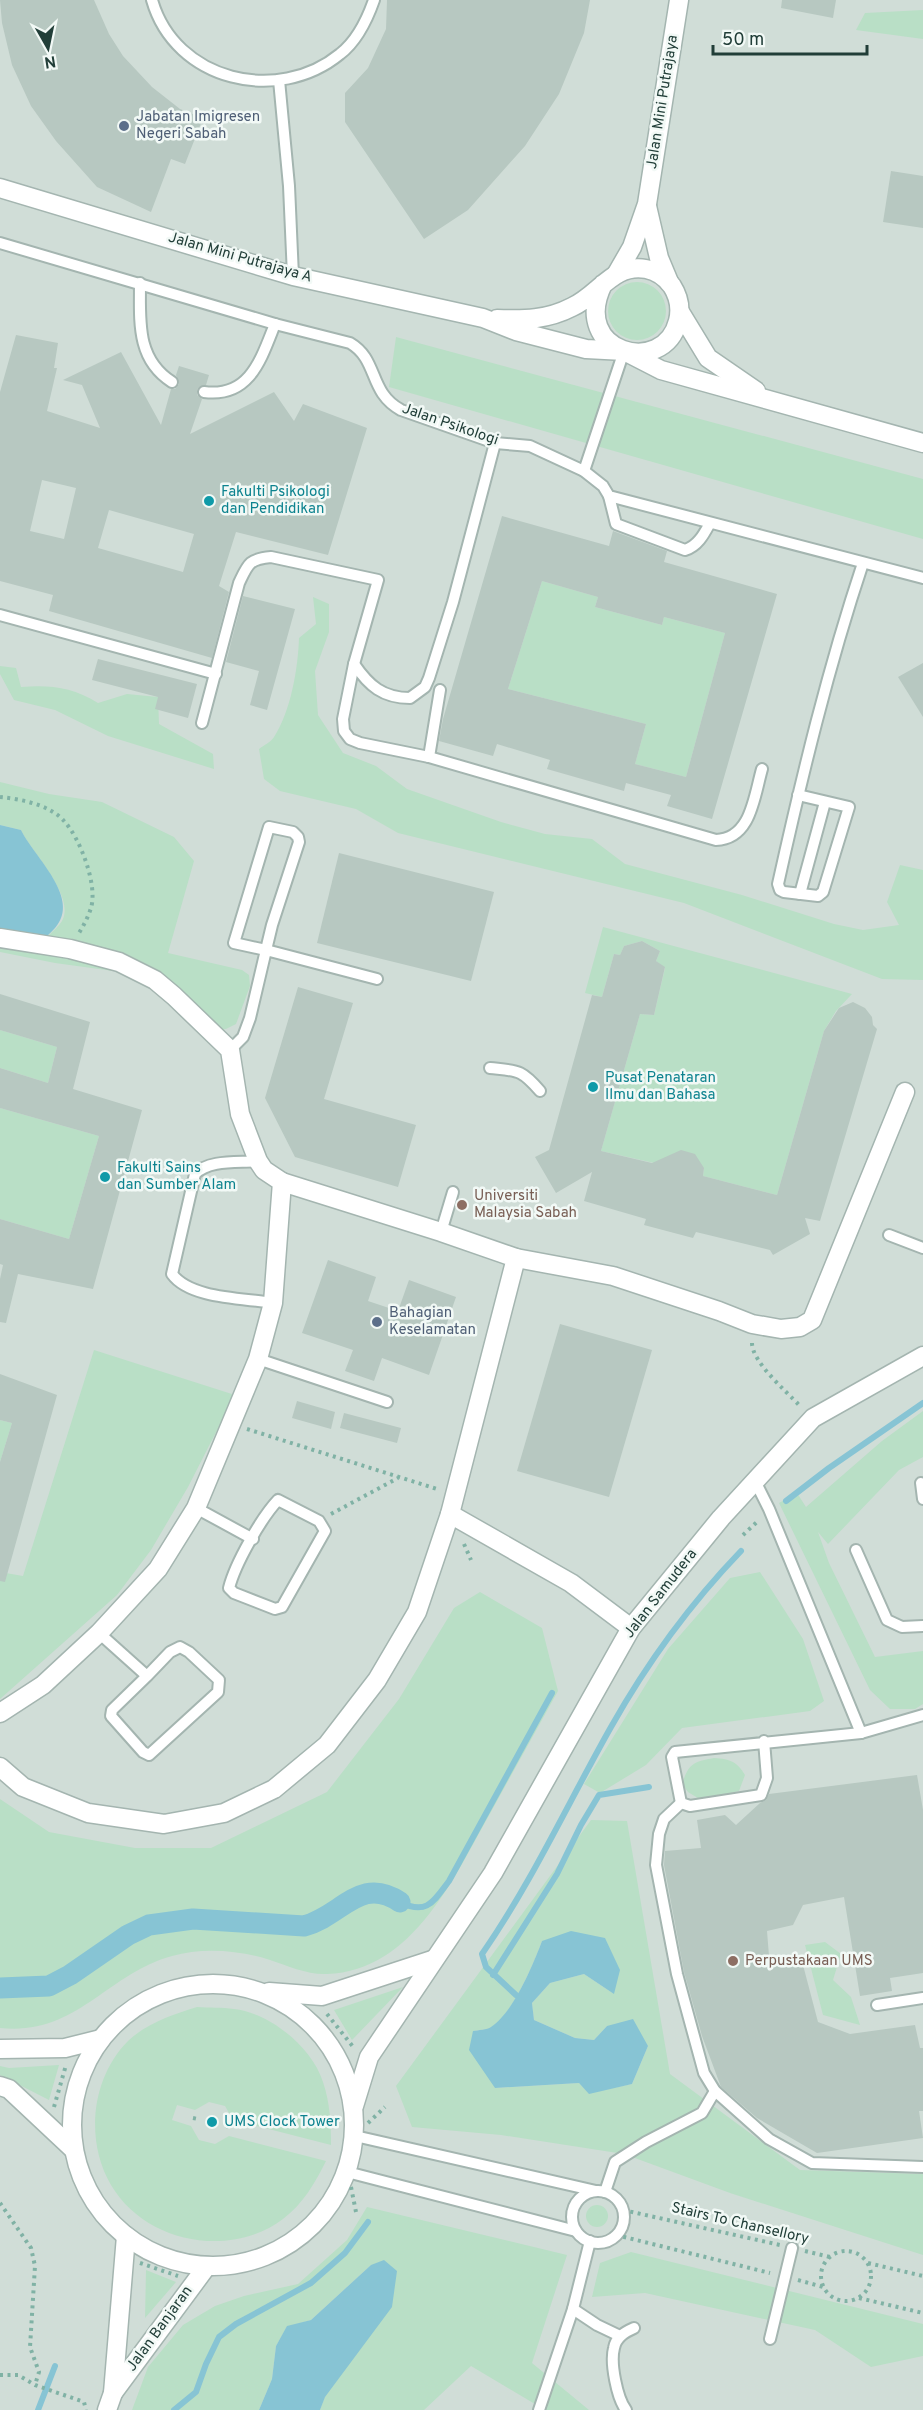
<svg xmlns="http://www.w3.org/2000/svg" width="923" height="2410" font-family="Overpass,sans-serif">
  <rect width="100%" height="100%" fill="#e1ede8"/>
  <!-- built -->
  <rect fill="#d0ddd7" x="0" y="0" width="923" height="2410"/>
  <!-- green -->
  <g fill="#b9dfc6" fill-rule="evenodd">
    <path d="M 923,10 L 923,39 L 856,30 L 865,13 Z"/>
    <circle cx="637" cy="311" r="29"/>
    <path d="M 396,337 L 923,479 L 923,539 L 389,387 Z"/>
    <path d="M 542,581 L 598,597 L 595,607 L 662,625 L 664,617 L 725,633 L 686,777 L 635,764 L 646,724 L 508,689 Z"/>
    <path d="M 313,597 L 329,604 L 329,632 L 315,671 L 318,715 L 343,753 L 376,766 L 407,789 L 501,822 L 545,834 L 592,839 L 625,864 L 742,895 L 834,924 L 863,930 L 899,925 L 887,902 L 900,865 L 923,870 L 923,980 L 882,979 L 684,903 L 398,833 L 356,809 L 280,791 L 264,779 L 259,749 C 264,745 271,742 274,737 C 291,711 298,668 299,638 L 316,624 Z"/>
    <path d="M 0,666 L 16,668 L 21,687 C 51,685 72,687 98,703 L 127,694 L 158,697 L 159,724 L 213,754 L 214,769 L 108,736 L 55,710 L 14,700 L 0,674 Z"/>
    <path d="M 0,782 L 49,794 L 102,802 L 174,837 L 194,861 L 168,953 L 242,970 L 249,975 L 250,986 L 236,1024 L 226,1029 L 214,1030 L 177,997 L 128,973 L 55,963 L 0,952 L 0,941 L 49,935 C 53,931 59,926 62,921 C 76,896 31,852 21,830 L 0,825 Z"/>
    <path d="M 603,927 L 852,994 L 836,1011 L 824,1031 L 777,1195 L 703,1176 L 704,1168 L 663,1165 L 601,1151 L 640,1014 L 654,1015 L 665,968 L 656,961 L 660,951 L 642,941 L 624,946 L 620,955 L 614,954 L 602,997 L 585,993 Z"/>
    <path d="M 0,1030 L 57,1047 L 48,1083 L 0,1068 Z"/>
    <path d="M 0,1108 L 99,1136 L 69,1239 L 0,1219 Z"/>
    <path d="M 94,1350 L 235,1395 L 188,1487 L 151,1550 L 117,1595 L 0,1699 L 0,1572 L 23,1576 Z"/>
    <path d="M 923,1411 L 923,1457 L 899,1470 L 828,1544 L 818,1532 L 829,1563 L 875,1657 L 923,1651 L 923,1704 L 915,1709 L 890,1709 L 870,1690 L 779,1503 L 797,1493 L 806,1507 L 882,1441 Z"/>
    <path d="M 0,1420 L 12,1423 L 0,1462 Z"/>
    <path d="M 760,1572 L 803,1639 L 824,1701 L 810,1711 L 682,1728 L 646,1765 L 600,1793 L 584,1784 L 668,1649 L 730,1578 Z"/>
    <path d="M 480,1592 L 542,1628 L 558,1691 C 536,1731 514,1770 492,1810 C 455,1875 414,1971 327,1974 C 308,1975 288,1966 270,1960 C 239,1950 203,1947 172,1956 C 106,1974 77,2036 0,2028 L 0,1799 L 49,1832 L 135,1848 L 211,1848 L 327,1792 L 399,1699 L 454,1608 Z"/>
    <path d="M 714,1758 C 731,1759 737,1762 745,1775 L 739,1791 L 701,1800 L 688,1792 L 682,1784 C 689,1763 693,1762 714,1758 Z"/>
    <path d="M 591,1820 L 627,1821 L 670,2074 L 800,2170 L 923,2174 L 923,2255 L 730,2193 L 624,2154 L 501,2135 L 412,2127 L 396,2086 ZM 542,1941 L 614,1994 L 584,1974 L 550,1983 L 532,2003 L 534,2020 L 575,2038 L 594,2040 L 607,2026 L 648,2046 L 632,2084 L 589,2093 L 579,2083 L 495,2088 L 473,2031 C 478,2030 487,2030 492,2027 C 513,2013 533,1965 542,1941 Z"/>
    <path d="M 825,1942 L 841,1954 L 833,1980 L 851,1997 L 860,2025 L 823,2015 L 805,1945 Z"/>
    <path d="M 403,1987 L 352,2040 L 334,2010 Z"/>
    <path d="M 197,2007 C 209,2008 222,2007 234,2009 C 270,2013 312,2047 323,2082 C 330,2103 331,2123 331,2145 L 233,2120 L 225,2106 L 209,2102 L 195,2110 L 177,2105 L 172,2120 L 191,2126 L 199,2140 L 215,2144 L 229,2136 L 326,2161 C 315,2183 303,2204 283,2219 C 230,2259 145,2243 111,2185 C 85,2141 91,2078 128,2041 C 147,2023 172,2015 197,2007 Z"/>
    <path d="M 59,2065 L 49,2100 L 0,2075 L 0,2066 L 9,2068 Z"/>
    <circle cx="597" cy="2216" r="11"/>
    <path d="M 367,2207 L 567,2255 L 532,2363 L 589,2410 L 545,2410 L 471,2366 L 424,2410 L 320,2410 L 371,2265 L 311,2320 L 287,2327 L 276,2346 L 272,2379 L 259,2410 L 132,2410 L 148,2367 L 183,2325 L 215,2306 L 244,2296 L 298,2284 L 347,2240 Z"/>
    <path d="M 631,2252 L 923,2324 L 923,2356 L 871,2367 L 815,2330 L 645,2293 L 592,2297 L 600,2263 Z"/>
    <path d="M 146,2270 L 176,2282 L 145,2318 Z"/>
  </g>
  <!-- water -->
  <g fill="#87c4d4">
    <path d="M 0,825 L 21,830 C 34,857 82,898 55,928 C 37,949 25,942 0,941 Z"/>
    <path d="M 571,1931 L 605,1938 L 620,1970 L 614,1994 L 584,1974 L 550,1983 L 532,2003 L 534,2020 L 575,2038 L 594,2040 L 607,2026 L 633,2019 L 648,2046 L 632,2084 L 589,2094 L 579,2083 L 495,2088 L 469,2050 L 473,2031 C 478,2030 487,2030 491,2027 C 513,2013 533,1965 542,1941 Z"/>
    <path d="M 384,2260 L 397,2271 L 392,2307 L 325,2397 L 320,2410 L 259,2410 L 272,2379 L 276,2346 L 287,2326 L 311,2320 L 371,2265 Z"/>
  </g>
  <g fill="none" stroke-linecap="round" stroke-linejoin="round">
    <!-- stream -->
    <g stroke="#87c4d4" stroke-width="6">
      <path d="M 786,1501 L 829,1468 L 923,1403"/>
      <path d="M 400,1902 C 427,1916 434,1901 449,1881 L 552,1693"/>
      <path d="M 493,1975 L 557,1874 L 581,1825 L 599,1795 L 649,1787"/>
      <path d="M 516,1995 L 486,1967 L 482,1954 C 532,1882 568,1803 611,1727 C 647,1663 691,1603 741,1551"/>
      <path d="M 38,2410 L 55,2366"/>
      <path d="M 174,2410 L 196,2392 L 206,2364 L 219,2337 L 236,2324 L 311,2283 L 345,2253 L 368,2222"/>
    </g>
    <!-- canal -->
    <path stroke="#87c4d4" stroke-width="21" d="M 0,1988 L 49,1986 L 70,1975 L 128,1935 L 149,1925 L 193,1919 L 304,1926 C 342,1916 360,1875 400,1902"/>
  </g>
  <!-- building -->
  <g fill="#b7c8c1" fill-rule="evenodd">
    <path d="M 0,0 L 94,0 L 109,34 L 123,56 L 152,87 L 180,109 L 203,118 L 185,164 L 171,159 L 151,212 L 97,187 L 56,141 L 31,106 L 12,65 L 2,23 Z"/>
    <path d="M 387,0 L 590,0 L 584,33 L 559,94 L 525,146 L 468,210 L 424,239 L 345,122 L 345,93 L 368,68 L 386,29 Z"/>
    <path d="M 782,0 L 836,0 L 833,18 L 781,8 Z"/>
    <path d="M 891,171 L 923,176 L 923,228 L 883,222 Z"/>
    <path d="M 16,335 L 58,343 L 54,368 L 57,368 L 47,411 L 100,428 L 82,385 L 63,380 L 121,352 L 161,425 L 171,389 L 175,389 L 179,384 L 176,375 L 179,366 L 209,375 L 206,385 L 197,389 L 197,395 L 202,399 L 190,434 L 274,392 L 294,421 L 303,404 L 367,428 L 328,555 L 236,532 L 219,586 L 229,592 L 212,658 L 49,611 L 53,595 L 0,581 L 0,392 ZM 42,480 L 76,488 L 64,539 L 30,531 ZM 109,510 L 194,534 L 183,572 L 98,548 Z"/>
    <path d="M 502,516 L 609,546 L 613,531 L 667,551 L 664,562 L 777,594 L 712,819 L 667,806 L 671,795 L 626,783 L 624,791 L 547,769 L 550,760 L 497,744 L 493,756 L 439,741 L 443,719 ZM 542,581 L 598,597 L 595,607 L 662,625 L 664,617 L 725,633 L 686,777 L 635,764 L 646,724 L 508,689 Z"/>
    <path d="M 243,596 L 295,609 L 267,710 L 250,705 L 259,671 L 226,662 Z"/>
    <path d="M 98,659 L 197,684 L 188,718 L 155,709 L 158,697 L 92,680 Z"/>
    <path d="M 923,663 L 923,717 L 898,677 Z"/>
    <path d="M 339,853 L 494,892 L 471,981 L 317,943 Z"/>
    <path d="M 642,941 L 660,951 L 656,961 L 665,967 L 654,1015 L 640,1014 L 601,1151 L 652,1163 L 681,1150 L 695,1154 L 704,1168 L 703,1176 L 777,1195 L 824,1031 L 839,1008 L 853,1002 L 865,1008 L 872,1017 L 873,1025 L 877,1029 L 820,1221 L 805,1218 L 810,1234 L 773,1255 L 770,1250 L 696,1232 L 693,1238 L 644,1225 L 646,1219 L 584,1201 L 592,1172 L 556,1193 L 535,1157 L 549,1150 L 592,995 L 602,997 L 614,954 L 620,955 L 624,946 Z"/>
    <path d="M 298,987 L 353,1003 L 324,1099 L 416,1125 L 398,1187 L 295,1157 L 265,1098 Z"/>
    <path d="M 0,994 L 90,1022 L 73,1089 L 142,1110 L 93,1289 L 18,1274 L 6,1323 L 0,1322 L 0,1279 L 3,1265 L 0,1264 L 0,1219 L 69,1239 L 99,1136 L 0,1108 L 0,1068 L 48,1083 L 57,1047 L 0,1030 Z"/>
    <path d="M 328,1260 L 376,1277 L 368,1301 L 398,1311 L 409,1280 L 456,1297 L 429,1375 L 382,1358 L 374,1381 L 345,1371 L 353,1350 L 302,1333 Z"/>
    <path d="M 560,1324 L 652,1350 L 609,1497 L 517,1471 Z"/>
    <path d="M 0,1374 L 57,1395 L 5,1582 L 0,1581 L 0,1462 L 12,1423 L 0,1420 Z"/>
    <path d="M 297,1401 L 335,1412 L 331,1429 L 292,1418 Z"/>
    <path d="M 344,1413 L 401,1428 L 397,1443 L 340,1428 Z"/>
    <path d="M 917,1775 L 923,1810 L 923,1973 L 890,1978 L 892,1991 L 860,1996 L 844,1897 L 803,1905 L 793,1925 L 767,1931 L 769,1956 L 803,1965 L 818,2022 L 850,2034 L 915,2025 L 920,2048 L 923,2048 L 923,2111 L 919,2111 L 923,2138 L 817,2153 L 757,2118 L 721,2087 L 702,2036 L 684,1972 L 664,1865 L 665,1851 L 701,1848 L 697,1820 L 725,1815 L 736,1825 L 760,1803 L 766,1800 L 769,1794 Z"/>
  </g>
  <g fill="none" stroke-linecap="round" stroke-linejoin="round">
    <!-- service casing -->
    <g stroke="#a4b5b0" stroke-width="14">
      <g id="service">
        <path d="M 152,0 C 175,81 278,105 340,54 C 357,41 367,20 374,0"/>
        <path d="M 279,80 L 289,186 L 293,276"/>
        <path d="M 0,243 L 275,324 L 350,343 C 379,360 368,392 401,410 L 495,443 L 530,446 L 584,471 L 603,486 L 609,496 L 923,578"/>
        <path d="M 140,283 C 140,321 136,359 172,382"/>
        <path d="M 204,392 C 250,398 261,359 275,324"/>
        <path d="M 584,471 L 624,351"/>
        <path d="M 609,496 L 616,524 L 685,550 C 698,546 704,534 710,523"/>
        <path d="M 0,615 L 216,674"/>
        <path d="M 354,664 C 369,686 383,698 410,698 L 425,687 L 429,678 L 453,602 L 495,443"/>
        <path d="M 440,690 L 429,757 L 716,840 C 751,839 754,797 762,769"/>
        <path d="M 202,723 L 239,583 C 248,564 249,559 271,557 L 378,580 L 354,664 L 343,719 L 344,731 L 350,739 L 360,743 L 429,757"/>
        <path d="M 798,795 L 849,807 L 823,892 L 818,896 L 784,892 L 780,890 L 778,884 C 802,776 828,668 863,563"/>
        <path d="M 800,894 L 825,802"/>
        <path d="M 230,1050 L 243,1037 L 250,1018 L 266,950 L 234,943 L 269,827 L 293,832 L 298,837 L 299,842 L 272,925 L 266,950 L 377,979"/>
        <path d="M 490,1068 C 518,1071 521,1069 540,1091"/>
        <path d="M 258,1161 C 239,1163 209,1159 195,1174 L 172,1274 C 190,1299 244,1298 273,1303"/>
        <path d="M 441,1232 L 453,1192"/>
        <path d="M 889,1235 L 923,1248"/>
        <path d="M 258,1359 L 387,1402"/>
        <path d="M 755,1481 L 769,1509 L 861,1733 L 675,1752 L 672,1757 L 681,1803 L 690,1806 L 761,1795 L 767,1778 L 764,1741"/>
        <path d="M 921,1483 L 923,1499"/>
        <path d="M 278,1500 L 319,1521 L 325,1531 L 282,1607 L 275,1609 L 234,1593 L 229,1588 C 235,1564 261,1518 278,1500 Z"/>
        <path d="M 196,1508 L 253,1539"/>
        <path d="M 856,1550 L 887,1620 L 902,1627 L 923,1626"/>
        <path d="M 99,1633 L 147,1676 L 112,1710 L 111,1716 L 143,1752 L 149,1755 L 218,1692 L 219,1680 L 189,1652 L 180,1647 L 170,1652 L 147,1676"/>
        <path d="M 861,1733 L 923,1715"/>
        <path d="M 681,1803 L 664,1819 L 659,1834 L 656,1865 L 677,1974 L 704,2073 L 715,2091 L 769,2139 L 812,2163 L 923,2167"/>
        <path d="M 877,2005 L 923,1998"/>
        <path d="M 355,2136 L 596,2191"/>
        <path d="M 347,2172 L 576,2231"/>
        <circle cx="598" cy="2217" r="26"/>
        <path d="M 605,2192 L 615,2162 L 646,2142 L 702,2113 L 715,2091"/>
        <path d="M 573,2309 L 597,2325 L 620,2336"/>
        <path d="M 770,2339 L 792,2248"/>
        <path d="M 539,2410 L 573,2309 L 590,2241"/>
        <path d="M 626,2410 C 617,2398 610,2363 614,2348 C 616,2337 625,2332 634,2328"/>
      </g>
    </g>
    <!-- minor casing -->
    <g stroke="#a4b5b0" stroke-width="21">
      <g id="minor">
        <path d="M 0,188 L 293,276 L 483,318 L 516,331 L 586,349 L 624,351 L 661,370 L 923,443"/>
        <path d="M 647,206 L 659,258 L 669,282"/>
        <path d="M 617,273 L 632,247 L 647,204 L 679,0"/>
        <path d="M 680,312 L 708,358 L 756,391"/>
        <path d="M 497,319 C 524,320 547,320 572,307 C 599,295 613,263 646,269 C 657,271 666,278 672,286 C 679,297 681,309 678,321 C 664,378 569,353 603,284"/>
        <path d="M 0,938 L 70,949 L 119,962 L 155,980 L 174,996 L 230,1050 L 240,1114 L 258,1161 L 264,1170 L 282,1182 L 273,1303 L 258,1359 L 196,1508 L 158,1569 L 99,1633 L 43,1685 L 0,1713"/>
        <path d="M 282,1182 L 441,1232 L 516,1258 L 450,1514"/>
        <path d="M 516,1258 L 613,1276 L 719,1311 L 752,1324 L 781,1329 L 800,1327 L 812,1320 L 905,1092"/>
        <path d="M 0,1767 L 23,1787 L 88,1813 L 164,1824 L 224,1813 L 274,1789 L 327,1745 L 377,1680 L 417,1612 L 450,1514 L 571,1583 L 631,1628"/>
        <circle cx="213" cy="2125" r="141"/>
        <path d="M 269,1992 L 322,1996 L 432,1960"/>
        <path d="M 0,2049 L 65,2048 L 101,2039"/>
        <path d="M 0,2086 L 9,2089 L 73,2149"/>
        <path d="M 354,2106 L 369,2057 L 493,1873 L 631,1628 L 721,1518 L 813,1418 L 923,1356"/>
        <path d="M 113,2393 L 207,2266"/>
        <path d="M 107,2410 L 113,2393 L 126,2236"/>
      </g>
    </g>
    <!-- path -->
    <g stroke="#80b2a5" stroke-width="4" stroke-dasharray="3 4.5" stroke-linecap="butt">
      <path d="M 0,797 C 21,799 50,805 64,821 C 80,838 98,885 91,908 C 88,917 84,925 79,933"/>
      <path d="M 752,1343 C 752,1362 786,1391 799,1405"/>
      <path d="M 247,1429 L 437,1489"/>
      <path d="M 331,1514 L 398,1478"/>
      <path d="M 743,1535 L 758,1521"/>
      <path d="M 464,1544 L 471,1560"/>
      <path d="M 327,2014 L 354,2048"/>
      <path d="M 54,2107 L 66,2065"/>
      <path d="M 193,2118 L 198,2119"/>
      <path d="M 368,2123 L 385,2107"/>
      <path d="M 226,2126 L 231,2128"/>
      <path d="M 351,2187 L 356,2212"/>
      <path d="M 0,2203 L 31,2248 L 35,2266 L 30,2347 L 39,2372 L 35,2385"/>
      <path d="M 623,2210 L 780,2245"/>
      <path d="M 616,2235 L 770,2273"/>
      <path d="M 805,2251 L 830,2257"/>
      <circle cx="846" cy="2276" r="25"/>
      <path d="M 140,2263 L 178,2276"/>
      <path d="M 868,2263 L 923,2276"/>
      <path d="M 798,2280 L 823,2287"/>
      <path d="M 859,2298 L 923,2313"/>
      <path d="M 0,2375 L 18,2375 L 35,2385 L 84,2402 L 86,2410"/>
    </g>
    <!-- service -->
    <use href="#service" stroke="#fff" stroke-width="10"/>
    <!-- minor -->
    <use href="#minor" stroke="#fff" stroke-width="18"/>
  </g>
  <!-- markers -->
  <g fill="#5c6f8a" stroke="#f2f9f6" stroke-width="2">
    <circle cx="124" cy="126" r="6"/>
    <circle cx="377" cy="1322" r="6"/>
  </g>
  <g fill="#0f9aa8" stroke="#f2f9f6" stroke-width="2">
    <circle cx="209" cy="501" r="6"/>
    <circle cx="593" cy="1087" r="6"/>
    <circle cx="105" cy="1177" r="6"/>
    <circle cx="212" cy="2122" r="6"/>
  </g>
  <g fill="#8d6e63" stroke="#f2f9f6" stroke-width="2">
    <circle cx="462" cy="1205" r="6"/>
    <circle cx="733" cy="1961" r="6"/>
  </g>
  <g text-anchor="middle" dominant-baseline="central" stroke-width="5" stroke-linejoin="round" paint-order="stroke">
    <!-- street labels -->
    <g font-size="15" fill="#213e38" stroke="#f2f9f6">
      <text transform="translate(663 102) rotate(-81)">Jalan Mini Putrajaya</text>
      <text transform="translate(240 258) rotate(16)">Jalan Mini Putrajaya A</text>
      <text transform="translate(450 425) rotate(19)">Jalan Psikologi</text>
      <text transform="translate(661 1594) rotate(-52)">Jalan Samudera</text>
      <text transform="translate(740 2224) rotate(13)">Stairs To Chansellory</text>
      <text transform="translate(160 2329) rotate(-54)">Jalan Banjaran</text>
    </g>
    <!-- service labels -->
    <g font-size="15" fill="#4e5e75" stroke="#f2f9f6" text-anchor="start">
      <text x="136" y="117">Jabatan Imigresen<tspan x="136" dy="17">Negeri Sabah</tspan></text>
      <text x="389" y="1313">Bahagian<tspan x="389" dy="17">Keselamatan</tspan></text>
    </g>
    <!-- culture labels -->
    <g font-size="15" fill="#0d838f" stroke="#f2f9f6" text-anchor="start">
      <text x="221" y="492">Fakulti Psikologi<tspan x="221" dy="17">dan Pendidikan</tspan></text>
      <text x="605" y="1078">Pusat Penataran<tspan x="605" dy="17">Ilmu dan Bahasa</tspan></text>
      <text x="117" y="1168">Fakulti Sains<tspan x="117" dy="17">dan Sumber Alam</tspan></text>
      <text x="224" y="2122">UMS Clock Tower</text>
    </g>
    <!-- education labels -->
    <g font-size="15" fill="#785e54" stroke="#f2f9f6" text-anchor="start">
      <text x="474" y="1196">Universiti<tspan x="474" dy="17">Malaysia Sabah</tspan></text>
      <text x="745" y="1961">Perpustakaan UMS</text>
    </g>
  </g>
  <!-- north arrow -->
  <g transform="translate(48 48) rotate(171)" stroke="#f2f9f6" stroke-width="4.5" paint-order="stroke">
  <path d="M0-4.5L10 22L0 15L-10 22Z" fill="#213e38"/>
  <text y="-9" font-size="16" font-weight="bold" text-anchor="middle" fill="#213e38">N</text>
  </g>
  <!-- scale -->
  <path d="M713 45v9h154v-9" fill="none" stroke="#213e38" stroke-width="3"/>
  <text x="722" y="45" font-size="18" fill="#213e38" stroke="#f2f9f6" stroke-width="4.5" paint-order="stroke">50 m</text>
</svg>
